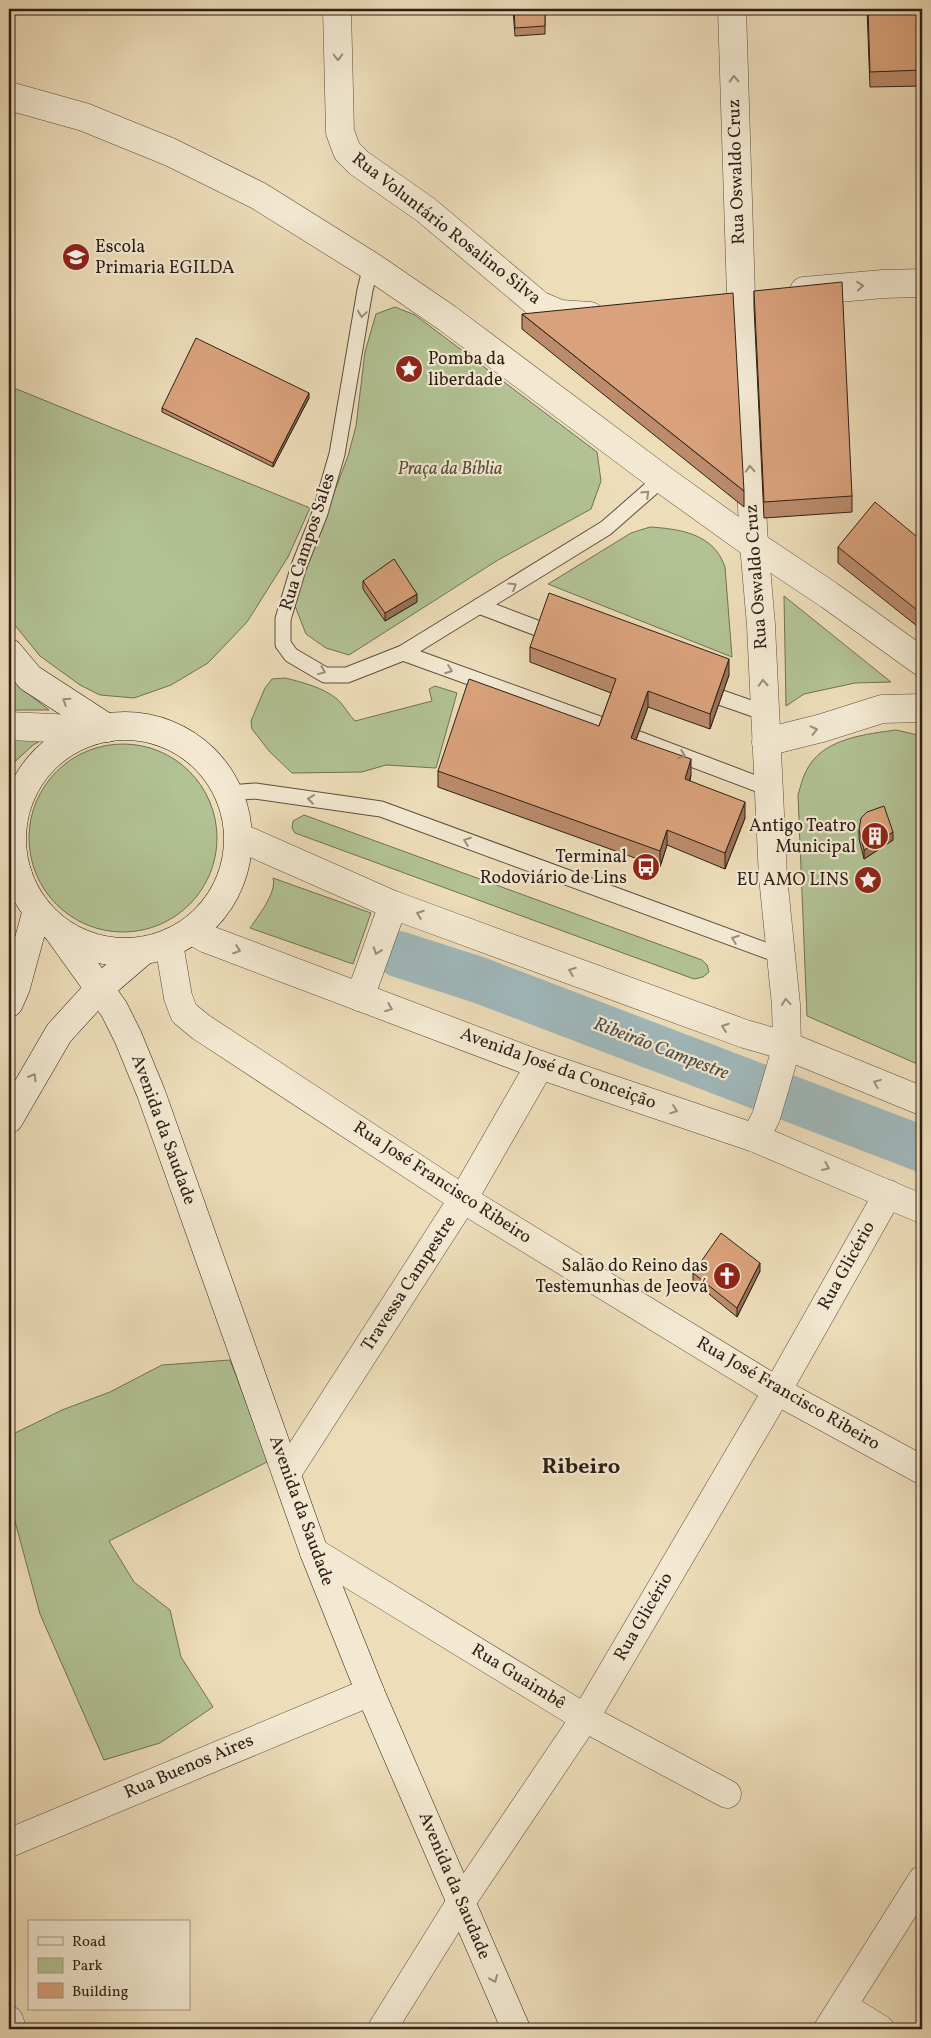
<svg xmlns="http://www.w3.org/2000/svg" width="931" height="2038" font-family="Vollkorn,serif">
  <rect width="100%" height="100%" fill="#edddb9"/>
  <filter id="stains"><feTurbulence type="fractalNoise" baseFrequency=".004" numOctaves="4"/><feColorMatrix values="0 0 0 0 .2 0 0 0 0 .09 0 0 0 0 .02 0 0 0 .5 -.17"/></filter>
  <radialGradient id="worn" r=".72"><stop offset=".6" stop-color="#630" stop-opacity="0"/><stop offset="1" stop-color="#630" stop-opacity=".3"/></radialGradient>
  <!-- green -->
  <g fill="#b2c294" stroke="#707055">
    <path d="M 395,307 L 415,315 L 597,452 L 601,481 L 591,509 L 498,560 L 349,655 L 326,648 L 306,634 L 293,601 L 348,456 L 356,426 L 365,352 L 376,314 Z"/>
    <path d="M 9,386 L 310,508 L 288,557 L 247,622 L 208,663 L 171,685 L 134,698 L 100,695 L 80,685 L 40,656 L 9,618 Z"/>
    <path d="M 650,527 C 681,529 714,534 725,567 L 732,657 L 548,584 L 631,533 Z"/>
    <path d="M 784,596 L 891,682 L 855,683 L 804,694 L 786,706 Z"/>
    <path d="M 9,670 L 21,688 L 49,710 L 9,710 Z"/>
    <path d="M 285,678 C 302,682 324,688 337,699 C 344,705 348,714 355,721 L 432,701 L 429,689 L 435,686 L 457,693 L 436,768 L 386,765 L 362,772 L 292,773 L 269,751 L 252,729 L 251,721 L 265,688 L 272,679 Z"/>
    <path d="M 896,730 L 922,736 L 922,1066 L 807,1016 L 798,795 C 801,785 803,775 809,766 C 826,738 867,734 896,730 Z"/>
    <path d="M 51,735 L 33,745 L 9,767 L 9,736 Z"/>
    <circle cx="123" cy="838" r="94"/>
    <path d="M 304,815 L 702,960 L 707,965 L 709,972 L 703,977 L 694,979 L 295,833 L 292,828 L 293,821 Z"/>
    <path d="M 273,878 L 371,913 L 353,964 L 250,928 C 258,916 277,893 273,878 Z"/>
    <path d="M 230,1360 L 269,1461 L 109,1541 L 134,1582 L 170,1610 L 181,1657 L 213,1707 L 160,1743 L 104,1760 L 40,1614 L 9,1499 L 9,1436 L 62,1410 L 110,1392 L 162,1365 Z"/>
  </g>
  <g fill="none" stroke-linecap="round" stroke-linejoin="round">
    <!-- river -->
    <path stroke="#9fb8bb" stroke-width="46" d="M 398,954 L 479,980 L 922,1149"/>
    <!-- service casing -->
    <g stroke="#5d4e3f" stroke-width="17">
      <g id="service">
        <path d="M 371,266 L 365,290 L 337,454 L 320,513 L 299,566 L 283,619 L 283,644 L 291,655 L 325,675 L 347,675 L 403,653 L 606,528 L 662,479"/>
        <path d="M 479,606 L 542,630"/>
        <path d="M 403,653 L 605,726"/>
        <path d="M 722,698 L 765,713"/>
        <path d="M 636,738 L 768,788"/>
        <path d="M 229,793 L 255,791 L 381,809 L 781,956"/>
      </g>
    </g>
    <!-- minor casing -->
    <g stroke="#5d4e3f" stroke-width="29">
      <g id="minor">
        <path d="M 337,9 L 340,132 L 347,151 L 359,163 L 426,210 L 539,305 L 560,314 L 590,316"/>
        <path d="M 732,9 L 741,296 L 754,545 L 761,625 L 773,877 L 786,1005 L 787,1046 L 766,1117 L 755,1138"/>
        <path d="M 804,291 L 883,284 L 922,283"/>
        <path d="M 239,837 L 393,905 L 745,1034 L 787,1046 L 922,1101"/>
        <path d="M 193,931 L 207,939 L 540,1065 L 755,1138 L 922,1209"/>
        <path d="M 169,944 L 178,997 L 184,1013 L 201,1027 L 463,1199 L 777,1391 L 922,1470"/>
        <path d="M 360,997 L 393,905"/>
        <path d="M 287,1473 L 463,1199 L 540,1065"/>
        <path d="M 314,1552 L 585,1718 L 727,1794"/>
        <path d="M 9,1843 L 370,1692"/>
        <path d="M 843,2006 L 880,2029"/>
        <path d="M 9,2020 L 12,2029"/>
        <path d="M 382,2029 L 461,1902 L 585,1718 L 777,1391 L 888,1194"/>
        <path d="M 828,2029 L 922,1880"/>
      </g>
    </g>
    <!-- tertiary casing -->
    <g stroke="#5d4e3f" stroke-width="29">
      <g id="tertiary">
        <path d="M 9,96 L 84,117 L 170,152 L 259,196 L 371,266 L 447,318 L 662,479 L 754,545 L 829,595 L 922,662"/>
        <path d="M 9,726 L 95,730"/>
        <path d="M 766,742 L 822,728 L 882,709 L 922,708"/>
        <path d="M 9,872 L 18,875"/>
      </g>
    </g>
    <!-- secondary casing -->
    <g stroke="#2d1f16" stroke-width="29">
      <g id="secondary">
        <path d="M 9,653 L 30,678 L 107,728"/>
        <circle cx="125" cy="839" r="113"/>
        <path d="M 58,931 L 114,1009 L 128,1037 L 151,1093 L 314,1552 L 370,1692 L 516,2029"/>
        <path d="M 9,1003 L 16,987 L 37,910"/>
        <path d="M 9,1119 L 59,1033 L 100,988 L 143,951"/>
      </g>
    </g>
    <!-- service -->
    <use href="#service" stroke="#f3e9d2" stroke-width="15"/>
    <!-- minor -->
    <use href="#minor" stroke="#f3e9d2" stroke-width="28"/>
    <!-- tertiary -->
    <use href="#tertiary" stroke="#f3e9d2" stroke-width="28"/>
    <!-- secondary -->
    <use href="#secondary" stroke="#f3e9d2" stroke-width="28"/>
  </g>
  <!-- wall -->
  <g fill="#bb8b6b" stroke="#2d1f16">
    <path d="M 513,9 L 545,9 L 545,34 L 515,36 Z"/>
    <path d="M 867,9 L 922,9 L 922,86 L 870,87 Z"/>
    <path d="M 9,12 L 12,66 L 12,78 L 9,77 Z"/>
    <path d="M 754,291 L 852,496 L 852,512 L 764,518 L 754,307 Z"/>
    <path d="M 522,314 L 744,491 L 744,507 L 522,329 Z"/>
    <path d="M 309,398 L 273,467 L 162,412 L 162,408 Z"/>
    <path d="M 922,541 L 922,630 L 838,563 L 838,547 Z"/>
    <path d="M 363,581 L 417,602 L 385,621 L 363,589 Z"/>
    <path d="M 530,647 L 729,675 L 710,729 L 648,707 L 636,740 L 691,775 L 690,781 L 745,818 L 725,869 L 667,845 L 660,867 L 438,787 L 438,771 L 599,726 L 611,693 L 530,662 Z"/>
    <path d="M 859,830 L 893,840 L 864,859 L 859,839 Z"/>
    <path d="M 760,1271 L 737,1317 L 693,1281 L 693,1273 Z"/>
  </g>
  <!-- shaded-wall -->
  <g fill="#997157" stroke="#2d1f16">
    <path d="M 309,393 L 309,398 L 273,467 L 273,463 Z"/>
    <path d="M 417,594 L 417,602 L 385,621 L 385,613 Z"/>
    <path d="M 729,659 L 729,675 L 710,729 L 710,714 Z"/>
    <path d="M 648,691 L 648,707 L 631,753 L 631,738 Z"/>
    <path d="M 691,759 L 691,775 L 685,794 L 685,779 Z"/>
    <path d="M 745,802 L 745,818 L 725,869 L 725,853 Z"/>
    <path d="M 667,830 L 667,845 L 660,867 L 660,851 Z"/>
    <path d="M 893,832 L 893,840 L 864,859 L 864,850 Z"/>
    <path d="M 760,1263 L 760,1271 L 737,1317 L 737,1308 Z"/>
  </g>
  <!-- building -->
  <g fill="#daa27c" stroke="#2d1f16">
    <path d="M 514,9 L 545,9 L 545,26 L 515,28 Z"/>
    <path d="M 868,9 L 922,9 L 922,70 L 870,72 Z"/>
    <path d="M 9,12 L 12,66 L 9,65 Z"/>
    <path d="M 842,282 L 852,496 L 764,502 L 754,291 Z"/>
    <path d="M 733,293 L 744,491 L 522,314 Z"/>
    <path d="M 196,338 L 309,393 L 273,463 L 162,408 Z"/>
    <path d="M 875,502 L 922,541 L 922,614 L 838,547 Z"/>
    <path d="M 394,559 L 417,594 L 385,613 L 363,581 Z"/>
    <path d="M 549,593 L 729,659 L 710,714 L 648,691 L 631,738 L 691,759 L 685,779 L 745,802 L 725,853 L 667,830 L 660,851 L 438,771 L 469,679 L 599,726 L 616,679 L 530,647 Z"/>
    <path d="M 884,806 L 893,832 L 864,850 L 859,830 L 861,818 L 867,812 Z"/>
    <path d="M 721,1233 L 760,1263 L 737,1308 L 693,1273 Z"/>
  </g>
  <!-- one-way arrows -->
  <defs><path id="oneway-chevron" d="M-2-3.5L2.5 0L-2 3.5" fill="none" stroke-width="1.6" stroke-linecap="round" stroke-linejoin="round" transform="scale(1.25)"/></defs>
  <g stroke="#9a8e7d">
    <use href="#oneway-chevron" transform="translate(338 57) rotate(89)"/>
    <use href="#oneway-chevron" transform="translate(734 79) rotate(-92)"/>
    <use href="#oneway-chevron" transform="translate(860 286) rotate(-5)"/>
    <use href="#oneway-chevron" transform="translate(362 314) rotate(98)"/>
    <use href="#oneway-chevron" transform="translate(750 469) rotate(-93)"/>
    <use href="#oneway-chevron" transform="translate(646 494) rotate(-43)"/>
    <use href="#oneway-chevron" transform="translate(513 586) rotate(-32)"/>
    <use href="#oneway-chevron" transform="translate(449 670) rotate(20)"/>
    <use href="#oneway-chevron" transform="translate(322 671) rotate(22)"/>
    <use href="#oneway-chevron" transform="translate(763 683) rotate(-93)"/>
    <use href="#oneway-chevron" transform="translate(66 701) rotate(-147)"/>
    <use href="#oneway-chevron" transform="translate(814 730) rotate(-14)"/>
    <use href="#oneway-chevron" transform="translate(682 755) rotate(21)"/>
    <use href="#oneway-chevron" transform="translate(311 799) rotate(-172)"/>
    <use href="#oneway-chevron" transform="translate(467 841) rotate(-160)"/>
    <use href="#oneway-chevron" transform="translate(420 914) rotate(-160)"/>
    <use href="#oneway-chevron" transform="translate(735 939) rotate(-160)"/>
    <use href="#oneway-chevron" transform="translate(237 950) rotate(21)"/>
    <use href="#oneway-chevron" transform="translate(377 951) rotate(110)"/>
    <use href="#oneway-chevron" transform="translate(572 971) rotate(-160)"/>
    <use href="#oneway-chevron" transform="translate(786 1002) rotate(-95)"/>
    <use href="#oneway-chevron" transform="translate(389 1008) rotate(21)"/>
    <use href="#oneway-chevron" transform="translate(725 1027) rotate(-160)"/>
    <use href="#oneway-chevron" transform="translate(33 1077) rotate(-60)"/>
    <use href="#oneway-chevron" transform="translate(877 1083) rotate(-158)"/>
    <use href="#oneway-chevron" transform="translate(674 1110) rotate(19)"/>
    <use href="#oneway-chevron" transform="translate(826 1167) rotate(23)"/>
    <use href="#oneway-chevron" transform="translate(494 1979) rotate(67)"/>
  </g>
  <!-- icons -->
  <defs>
    <g id="school-disc" transform="scale(1.4375)"><circle r="9.5" fill="#8f2418" stroke="#f3e9d2"/><path d="M0-5L7-2L0 1L-7-2ZM-4 1L0 2.5L4 1V4Q0 6-4 4Z" fill="#fff"/></g>
    <g id="sight-disc" transform="scale(1.4375)"><circle r="9.5" fill="#8f2418" stroke="#f3e9d2"/><path d="M0-6L1.8-2.2L6-1.7L2.9 1.2L3.7 5.4L0 3.3L-3.7 5.4L-2.9 1.2L-6-1.7L-1.8-2.2Z" fill="#fff"/></g>
    <g id="building-disc" transform="scale(1.4375)"><circle r="9.5" fill="#8f2418" stroke="#f3e9d2"/><path d="M-4-6H4V6H1V3H-1V6H-4ZM-2.5-4.3h1.7v1.8h-1.7ZM.8-4.3h1.7v1.8H.8ZM-2.5-1h1.7V.8h-1.7ZM.8-1h1.7V.8H.8Z" fill="#fff"/></g>
    <g id="bus-disc" transform="scale(1.4375)"><circle r="9.5" fill="#8f2418" stroke="#f3e9d2"/><path d="M-5-6H5V4H4V6H2V4H-2V6H-4V4H-5ZM-3.5-4V0h7V-4ZM-3.5 1.2v1.5H-2V1.2ZM2 1.2v1.5H3.5V1.2Z" fill="#fff"/></g>
    <g id="church-disc" transform="scale(1.4375)"><circle r="9.5" fill="#8f2418" stroke="#f3e9d2"/><path d="M-1.2-6h2.4v3.5h3.3v2.4h-3.3V6h-2.4V-.1h-3.3v-2.4h3.3Z" fill="#fff"/></g>
  </defs>
  <g fill-rule="evenodd">
    <use href="#school-disc" x="76" y="257"/>
    <use href="#sight-disc" x="409" y="369"/>
    <use href="#building-disc" x="875" y="836"/>
    <use href="#bus-disc" x="646" y="867"/>
    <use href="#sight-disc" x="868" y="880"/>
    <use href="#church-disc" x="727" y="1276"/>
  </g>
  <g text-anchor="middle" dominant-baseline="central" stroke-width="4.5" stroke-linejoin="round" paint-order="stroke">
    <!-- street labels -->
    <g font-size="18" fill="#2d1f16" stroke="#f3e9d2">
      <text transform="translate(737 172) rotate(-92)">Rua Oswaldo Cruz</text>
      <text transform="translate(446 229) rotate(38)">Rua Voluntário Rosalino Silva</text>
      <text transform="translate(308 542) rotate(-72)">Rua Campos Sales</text>
      <text transform="translate(757 577) rotate(-94)">Rua Oswaldo Cruz</text>
      <text transform="translate(558 1069) rotate(20)">Avenida José da Conceição</text>
      <text transform="translate(163 1130) rotate(70)">Avenida da Saudade</text>
      <text transform="translate(442 1183) rotate(33)">Rua José Francisco Ribeiro</text>
      <text transform="translate(847 1266) rotate(-61)">Rua Glicério</text>
      <text transform="translate(409 1284) rotate(-57)">Travessa Campestre</text>
      <text transform="translate(788 1394) rotate(30)">Rua José Francisco Ribeiro</text>
      <text transform="translate(301 1511) rotate(70)">Avenida da Saudade</text>
      <text transform="translate(644 1617) rotate(-60)">Rua Glicério</text>
      <text transform="translate(518 1677) rotate(32)">Rua Guaimbê</text>
      <text transform="translate(189 1767) rotate(-23)">Rua Buenos Aires</text>
      <text transform="translate(454 1886) rotate(67)">Avenida da Saudade</text>
    </g>
    <!-- poi labels -->
    <g font-size="18" fill="#2d1f16" stroke="#f3e9d2" text-anchor="end">
      <text x="95" y="247" text-anchor="start">Escola<tspan x="95" dy="21">Primaria EGILDA</tspan></text>
      <text x="428" y="359" text-anchor="start">Pomba da<tspan x="428" dy="21">liberdade</tspan></text>
      <text x="856" y="826">Antigo Teatro<tspan x="856" dy="21">Municipal</tspan></text>
      <text x="627" y="857">Terminal<tspan x="627" dy="21">Rodoviário de Lins</tspan></text>
      <text x="849" y="880">EU AMO LINS</text>
      <text x="708" y="1266">Salão do Reino das<tspan x="708" dy="21">Testemunhas de Jeová</tspan></text>
    </g>
    <!-- park labels -->
    <g font-size="18" font-style="italic" fill="#55503c" stroke="#f3e9d2">
      <text x="450" y="469">Praça da Bíblia</text>
    </g>
    <!-- water labels -->
    <g font-size="19" font-style="italic" fill="#4f4d48" stroke="#f3e9d2">
      <text transform="translate(661 1049) rotate(21)">Ribeirão Campestre</text>
    </g>
    <!-- district labels -->
    <g font-size="22" font-weight="bold" fill="#2d1f16" stroke="#f3e9d2">
      <text x="581" y="1467">Ribeiro</text>
    </g>
  </g>
  <!-- margin -->
  <rect width="931" height="2038" fill="none" stroke="#edddb9" stroke-width="30"/>
  <rect x="10" y="10" width="911" height="2018" fill="none" stroke="#2d1f16" stroke-width="2.5"/>
  <rect x="15" y="15" width="901" height="2008" fill="none" stroke="#2d1f16"/>
  <!-- legend -->
  <rect x="28" y="1920" width="162" height="90" fill="#f3e9d2" stroke="#a49887"/>
  <rect x="38" y="1937" width="25" height="8" fill="#f3e9d2" stroke="#a49887"/>
  <text x="72" y="1946" font-size="15" fill="#2d1f16">Road</text>
  <rect x="38" y="1958" width="25" height="15" fill="#b2c294" stroke="#a49887"/>
  <text x="72" y="1970" font-size="15" fill="#2d1f16">Park</text>
  <rect x="38" y="1983" width="25" height="15" fill="#daa27c" stroke="#a49887"/>
  <text x="72" y="1996" font-size="15" fill="#2d1f16">Building</text>
  <rect width="100%" height="100%" filter="url(#stains)"/>
  <rect width="100%" height="100%" fill="url(#worn)"/>
</svg>
